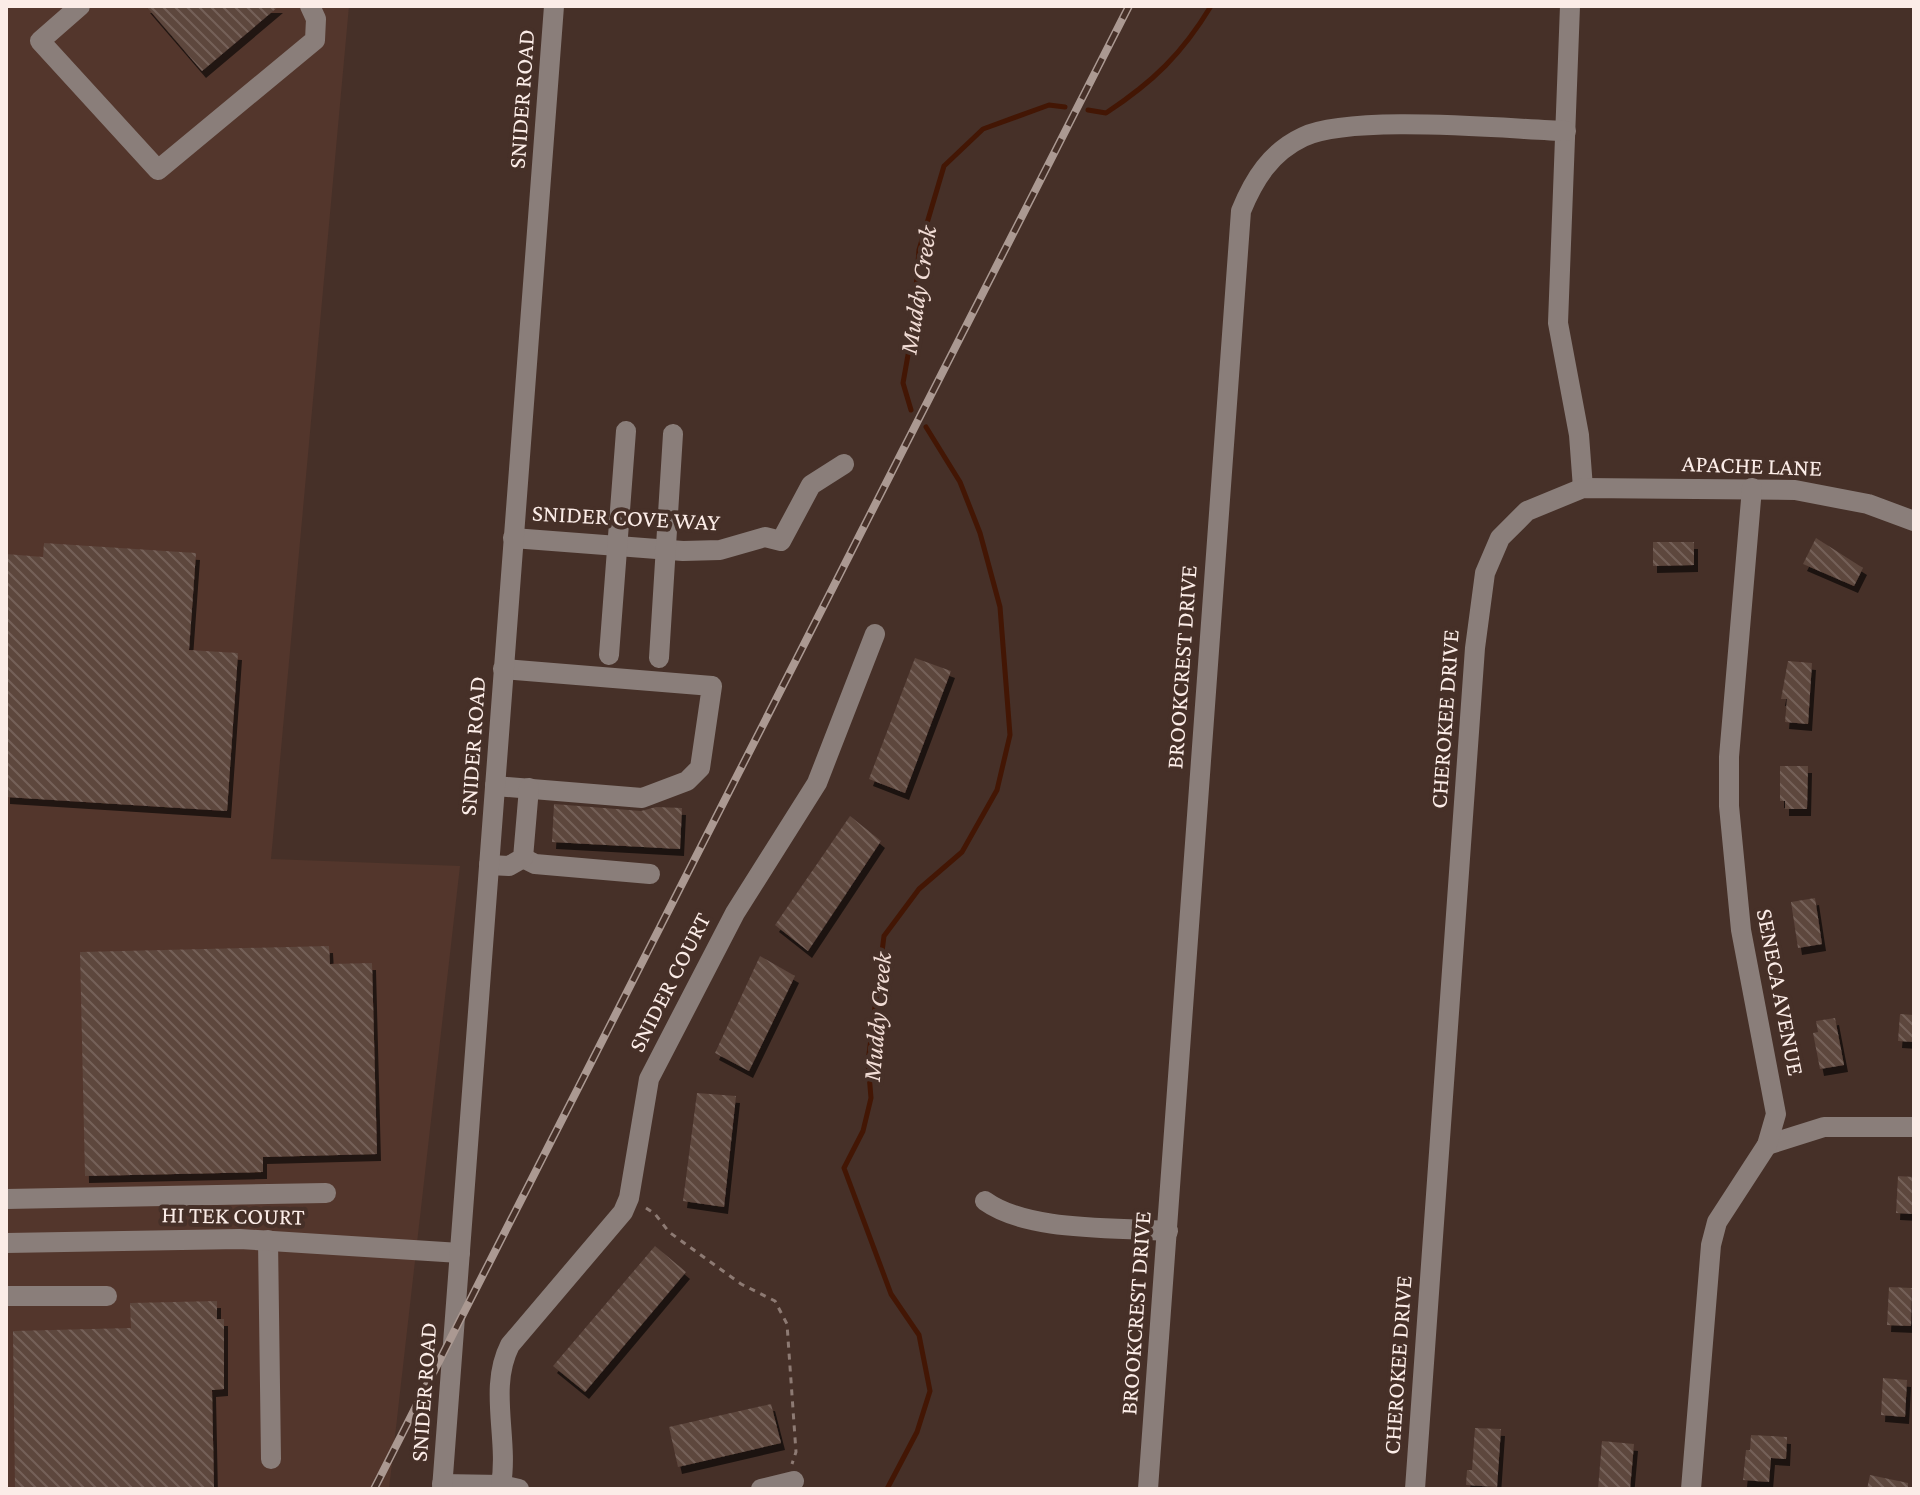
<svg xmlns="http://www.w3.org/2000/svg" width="1920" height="1495" font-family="'Crimson Pro',serif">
  <defs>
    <pattern id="building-back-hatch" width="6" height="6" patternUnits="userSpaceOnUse" patternTransform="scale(2)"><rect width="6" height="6" fill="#5d463d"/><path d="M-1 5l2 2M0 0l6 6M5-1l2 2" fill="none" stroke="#756159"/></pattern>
    <filter id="shadow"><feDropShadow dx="4" dy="7" stdDeviation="0" flood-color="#0009"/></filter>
  </defs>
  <rect width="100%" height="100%" fill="#463028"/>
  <!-- built -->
  <path fill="#53362c" d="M 6,6 L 349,6 L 271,859 L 460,866 L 389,1489 L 6,1489 Z"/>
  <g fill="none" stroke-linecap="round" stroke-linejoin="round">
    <!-- stream -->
    <g stroke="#431604" stroke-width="5">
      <path d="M 1088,110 L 1106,113 C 1153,82 1182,54 1211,6"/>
      <path d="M 911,410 L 903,383 L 913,327 L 919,250 L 944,166 L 983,129 L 1049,105 L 1065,107"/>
      <path d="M 887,1489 L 917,1432 L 930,1391 L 919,1335 L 891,1294 L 844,1168 L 863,1131 L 871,1098 L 868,1062 L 884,936 L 919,889 L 962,852 L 997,790 L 1010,735 L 1000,607 L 980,533 L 960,482 L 926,427"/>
    </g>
  </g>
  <!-- building -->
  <g fill="url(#building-back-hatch)" filter="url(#shadow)">
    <path d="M 146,6 L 279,6 L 202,71 Z"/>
    <path d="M 1816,538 L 1863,568 L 1854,586 L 1803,564 Z"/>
    <path d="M 1653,542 L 1694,542 L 1694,565 L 1653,566 Z"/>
    <path d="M 44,543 L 196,553 L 189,650 L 238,653 L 227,811 L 6,797 L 6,554 L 43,557 Z"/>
    <path d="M 915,658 L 951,671 L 905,793 L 869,779 Z"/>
    <path d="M 1788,661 L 1812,663 L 1808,724 L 1785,722 L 1787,699 L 1781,699 Z"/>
    <path d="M 1780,766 L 1808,766 L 1807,809 L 1785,809 L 1785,801 L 1780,801 Z"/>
    <path d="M 554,804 L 641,811 L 656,807 L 682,808 L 680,849 L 552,842 Z"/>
    <path d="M 850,816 L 881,841 L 808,951 L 775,925 Z"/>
    <path d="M 1815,898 L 1822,944 L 1798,948 L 1791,902 Z"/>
    <path d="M 329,946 L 330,964 L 372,963 L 377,1154 L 263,1157 L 263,1172 L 85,1176 L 80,952 Z"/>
    <path d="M 760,956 L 795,976 L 749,1071 L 715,1053 Z"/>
    <path d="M 1900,1014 L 1914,1015 L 1914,1042 L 1898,1041 Z"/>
    <path d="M 1835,1018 L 1844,1065 L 1820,1069 L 1813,1033 L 1818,1032 L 1816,1021 Z"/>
    <path d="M 697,1093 L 736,1096 L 724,1207 L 683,1201 Z"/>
    <path d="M 1898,1176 L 1914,1177 L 1914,1214 L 1896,1213 Z"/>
    <path d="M 655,1246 L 686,1272 L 585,1392 L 553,1366 Z"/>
    <path d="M 1889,1287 L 1912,1288 L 1911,1326 L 1887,1325 Z"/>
    <path d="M 217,1301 L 217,1319 L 224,1319 L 224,1389 L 212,1390 L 214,1488 L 15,1489 L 13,1331 L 131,1328 L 130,1303 Z"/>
    <path d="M 1883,1378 L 1907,1380 L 1905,1417 L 1881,1415 Z"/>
    <path d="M 771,1404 L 781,1443 L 678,1467 L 669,1427 Z"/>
    <path d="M 1475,1428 L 1501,1429 L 1497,1487 L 1466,1485 L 1467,1470 L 1472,1470 Z"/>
    <path d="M 1751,1435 L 1787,1437 L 1786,1459 L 1771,1458 L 1769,1482 L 1743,1480 L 1746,1450 L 1750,1450 Z"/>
    <path d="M 1602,1441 L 1634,1444 L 1630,1489 L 1598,1489 Z"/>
    <path d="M 1870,1475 L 1908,1483 L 1908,1489 L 1867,1489 Z"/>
  </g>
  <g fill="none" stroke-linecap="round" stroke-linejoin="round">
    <!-- path -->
    <path stroke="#8d7a73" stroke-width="3" stroke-dasharray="6 6" stroke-linecap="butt" d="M 646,1208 L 655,1214 L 669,1232 L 741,1284 L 775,1301 L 787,1324 L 796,1452 L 792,1464"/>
    <!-- minor -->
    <g stroke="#8a7e7a" stroke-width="20">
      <path d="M 80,6 L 40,41 L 158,170 L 315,40 L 316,19 L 310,6"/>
      <path d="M 1570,6 L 1558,323 L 1579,435 L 1583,488"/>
      <path d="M 513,538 L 683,551 L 720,550 L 765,537 L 781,541 L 811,485 L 844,464"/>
      <path d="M 609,655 L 626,431"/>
      <path d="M 659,658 L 673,434"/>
      <path d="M 495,786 L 642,798 L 687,781 L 700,768 L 712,686 L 503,669"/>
      <path d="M 523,858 L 535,864 L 650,874"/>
      <path d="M 489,865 L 509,866 L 523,858 L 529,788"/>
      <path d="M 1767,1145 L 1824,1127 L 1914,1127"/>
      <path d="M 6,1199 L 326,1193"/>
      <path d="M 985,1201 C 1028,1232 1114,1227 1168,1231"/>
      <path d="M 268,1240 L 271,1459"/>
      <path d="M 6,1243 L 240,1239 L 460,1253"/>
      <path d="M 6,1296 L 107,1296"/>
      <path d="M 442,1484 L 501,1485 L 519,1489"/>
      <path d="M 501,1485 C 509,1438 488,1388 510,1345 L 623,1212 L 629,1198 L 649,1079 L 735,913 L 817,783 L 875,634"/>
      <path d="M 442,1489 L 554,6"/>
      <path d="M 761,1489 L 794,1481"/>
      <path d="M 1148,1489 L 1241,211 C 1254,179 1271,152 1303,137 C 1352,114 1505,129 1566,131"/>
      <path d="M 1415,1489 L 1475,648 L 1485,573 L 1500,538 L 1527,511 L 1583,488 L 1795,490 L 1868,504 L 1914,521"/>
      <path d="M 1691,1489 L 1711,1245 L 1717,1222 L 1767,1145 L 1776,1114 L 1741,930 L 1729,806 L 1729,757 L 1752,488"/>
    </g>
    <!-- rail casing -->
    <g stroke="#ab9992" stroke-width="8">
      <path id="rail" d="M 374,1489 L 1129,6"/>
    </g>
    <!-- rail -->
    <use href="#rail" stroke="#463028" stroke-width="5" stroke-dasharray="15" stroke-linecap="butt"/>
  </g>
  <g text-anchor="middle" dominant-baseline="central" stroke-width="8" stroke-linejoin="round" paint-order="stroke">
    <!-- street labels -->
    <g font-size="24" fill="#fbece7" stroke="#463028">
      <text transform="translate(521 99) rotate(-86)">SNIDER ROAD</text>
      <text transform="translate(1752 465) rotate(2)">APACHE LANE</text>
      <text transform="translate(626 517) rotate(3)">SNIDER COVE WAY</text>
      <text transform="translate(1181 667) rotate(-86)">BROOKCREST DRIVE</text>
      <text transform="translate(1444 719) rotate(-86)">CHEROKEE DRIVE</text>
      <text transform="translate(472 746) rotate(-86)">SNIDER ROAD</text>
      <text transform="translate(669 982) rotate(-63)">SNIDER COURT</text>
      <text transform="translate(1781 992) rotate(79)">SENECA AVENUE</text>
      <text transform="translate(233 1215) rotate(1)">HI TEK COURT</text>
      <text transform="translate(1135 1313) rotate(-86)">BROOKCREST DRIVE</text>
      <text transform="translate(1397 1365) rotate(-86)">CHEROKEE DRIVE</text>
      <text transform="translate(423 1392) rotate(-86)">SNIDER ROAD</text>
    </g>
    <!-- water labels -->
    <g font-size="26" font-style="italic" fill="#f1dcd5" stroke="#463028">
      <text transform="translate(918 290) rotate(-81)">Muddy Creek</text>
      <text transform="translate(877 1017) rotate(-85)">Muddy Creek</text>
    </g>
  </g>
  <!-- border -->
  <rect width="1920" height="1495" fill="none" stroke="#fbece7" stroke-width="16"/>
</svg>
